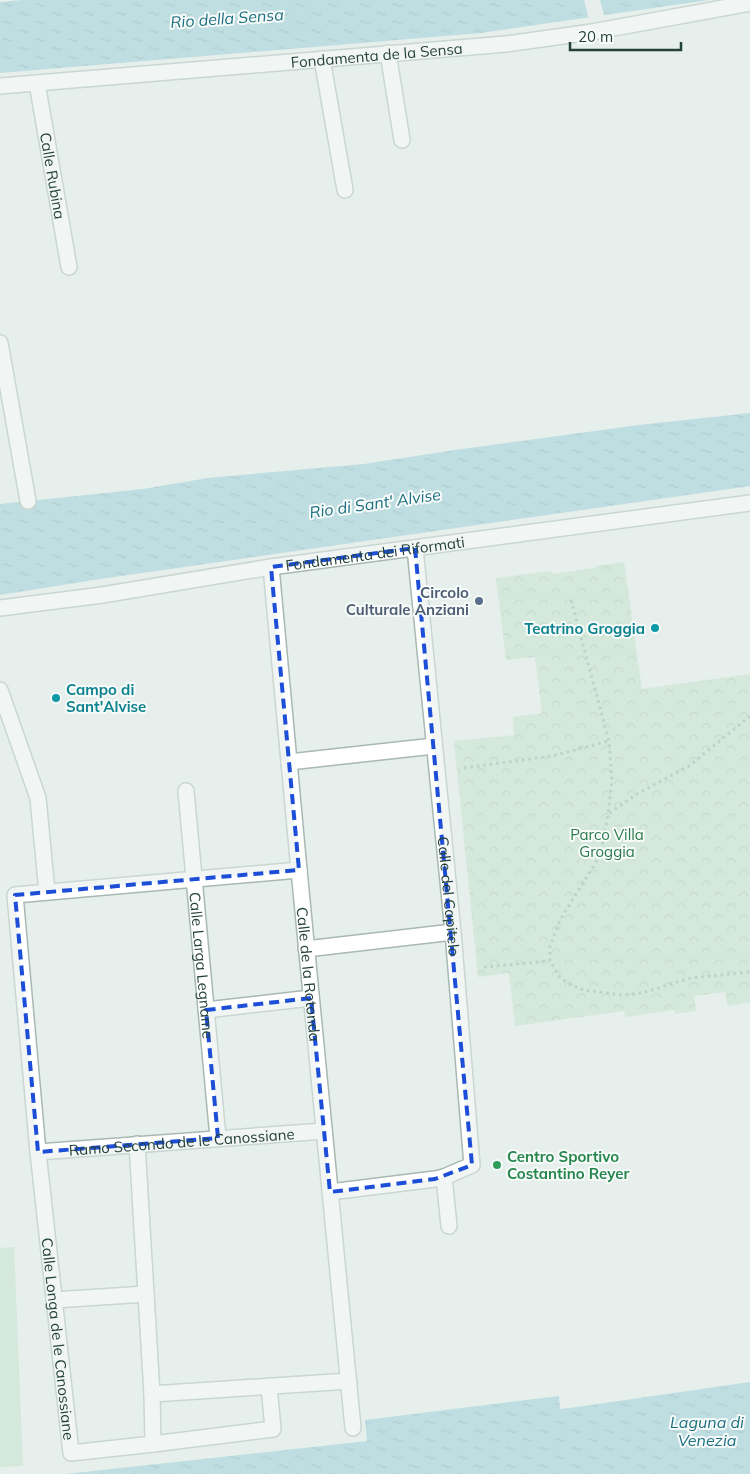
<svg xmlns="http://www.w3.org/2000/svg" width="750" height="1474" font-family="Mulish,sans-serif">
  <defs>
    <pattern id="park-crowns" width="20" height="18" patternUnits="userSpaceOnUse" patternTransform="scale(1.25)"><rect width="20" height="18" fill="#bfe0c8"/><path d="M2 6a3 3 0 1 1 6 0M12 15a3 3 0 1 1 6 0" fill="none" stroke="#a4c1ad"/></pattern>
    <pattern id="water-ripples" width="26" height="14" patternUnits="userSpaceOnUse" patternTransform="scale(1.25)"><rect width="26" height="14" fill="#8ec9d4"/><path d="M2 4q2-2 4 0t4 0M15 11q2-2 4 0t4 0" fill="none" stroke="#74a5ad"/></pattern>
  </defs>
  <rect width="100%" height="100%" fill="#e6efeb"/>
  <!-- park -->
  <path fill="url(#park-crowns)" d="M 624,562 L 642,689 L 750,674 L 750,1002 L 728,1006 L 725,992 L 694,996 L 696,1011 L 675,1014 L 674,1010 L 626,1017 L 624,1011 L 515,1026 L 509,973 L 478,977 L 454,741 L 514,735 L 513,717 L 542,713 L 535,657 L 506,660 L 496,578 L 551,571 L 552,574 L 595,568 L 595,566 Z"/>
  <!-- pitch -->
  <path fill="#bfe0c8" d="M 14,1247 L 23,1466 L 0,1467 L 0,1248 Z"/>
  <!-- water -->
  <g fill="url(#water-ripples)">
    <path d="M 23,0 L 709,0 L 481,33 L 0,73 L 0,2 Z"/>
    <path d="M 750,413 L 750,486 L 100,579 L 0,595 L 0,504 L 143,489 L 208,478 L 364,464 L 455,450 L 639,425 Z"/>
    <path d="M 750,1382 L 750,1474 L 66,1474 L 367,1441 L 365,1420 L 559,1396 L 560,1409 L 577,1407 Z"/>
  </g>
  <!-- pier -->
  <path fill="#e6efeb" d="M 584,0 L 600,0 L 605,18 L 589,20 Z"/>
  <g fill="none" stroke-linecap="round" stroke-linejoin="round">
    <!-- street casing -->
    <g stroke="#a8b8b2" stroke-width="18">
      <g id="street">
        <path d="M 388,53 L 402,140"/>
        <path d="M 322,59 L 345,190"/>
        <path id="s1" d="M 37,83 L 69,267"/>
        <path id="s2" d="M 0,86 L 506,44 L 592,32 L 750,3"/>
        <path d="M 0,343 L 28,501"/>
        <path id="s3" d="M 415,548 L 453,932 L 472,1165 L 444,1177 L 449,1226"/>
        <path id="s4" d="M 271,567 L 299,870 L 353,1428"/>
        <path id="s5" d="M 0,608 L 102,595 L 271,567 L 750,503"/>
        <path d="M 0,690 L 38,798 L 47,892"/>
        <path d="M 289,762 L 434,746"/>
        <path id="s6" d="M 186,791 L 218,1138"/>
        <path id="s7" d="M 299,870 L 15,895 L 38,1152 L 71,1453 L 153,1444 L 152,1394 L 349,1381"/>
        <path d="M 306,949 L 453,932"/>
        <path d="M 206,1010 L 311,998"/>
        <path d="M 137,1144 L 152,1394"/>
        <path id="s8" d="M 38,1152 L 324,1131"/>
        <path d="M 330,1192 L 435,1179 L 444,1177"/>
        <path d="M 54,1300 L 146,1294"/>
        <path d="M 153,1444 L 273,1429 L 269,1386"/>
      </g>
    </g>
    <!-- path -->
    <g stroke="#86b3a5" stroke-width="3" stroke-dasharray="2.5 4" stroke-linecap="butt">
      <path d="M 571,600 L 609,741 L 612,780 L 608,814"/>
      <path d="M 750,716 L 689,766 L 637,794 L 608,814 L 602,847 L 596,862 L 560,920 L 550,946 L 550,961 L 559,976 L 567,983 L 583,990 L 622,995 L 642,993 L 691,978 L 750,972"/>
      <path d="M 464,768 L 552,756 L 609,741"/>
      <path d="M 484,967 L 550,961"/>
    </g>
    <!-- street -->
    <use href="#street" stroke="#fff" stroke-width="15"/>
  </g>
  <!-- marked area -->
  <path d="M0 0H750V1474H0ZM 415,548 L 472,1165 L 435,1179 L 330,1192 L 311,998 L 206,1010 L 218,1138 L 38,1152 L 15,895 L 299,870 L 271,567 Z" fill="#e6efeb" fill-opacity=".55" fill-rule="evenodd"/>
  <path fill="none" stroke="#1d4ed8" stroke-width="4" stroke-dasharray="10 6" stroke-linejoin="round" d="M 415,548 L 472,1165 L 435,1179 L 330,1192 L 311,998 L 206,1010 L 218,1138 L 38,1152 L 15,895 L 299,870 L 271,567 Z"/>
  <!-- markers -->
  <circle fill="#5c6f8a" stroke="#f7fbf9" stroke-width="2" cx="479" cy="601" r="5"/>
  <g fill="#0f9aa8" stroke="#f7fbf9" stroke-width="2">
    <circle cx="655" cy="628" r="5"/>
    <circle cx="56" cy="698" r="5"/>
  </g>
  <circle fill="#2e9e5b" stroke="#f7fbf9" stroke-width="2" cx="497" cy="1165" r="5"/>
  <g text-anchor="middle" dominant-baseline="central" stroke-width="4" stroke-linejoin="round" paint-order="stroke">
    <!-- street labels -->
    <g font-size="15" fill="#24423a" stroke="#f7fbf9">
      <text stroke="none"><textPath href="#s2" startOffset="378">Fondamenta de la Sensa</textPath></text>
      <text stroke="none"><textPath href="#s1" startOffset="94">Calle Rubina</textPath></text>
      <text stroke="none"><textPath href="#s5" startOffset="379">Fondamenta dei Riformati</textPath></text>
      <text stroke="none"><textPath href="#s3" startOffset="350">Calle del Capitelo</textPath></text>
      <text stroke="none"><textPath href="#s6" startOffset="175">Calle Larga Legname</textPath></text>
      <text stroke="none"><textPath href="#s4" startOffset="409">Calle de la Rotonda</textPath></text>
      <text stroke="none"><textPath href="#s8" startOffset="144">Ramo Secondo de le Canossiane</textPath></text>
      <text stroke="none"><textPath href="#s7" startOffset="731">Calle Longa de le Canossiane</textPath></text>
    </g>
    <!-- service labels -->
    <g font-size="15" font-weight="bold" fill="#4e5e75" stroke="#f7fbf9" text-anchor="end">
      <text x="469" y="592">Circolo<tspan x="469" dy="17">Culturale Anziani</tspan></text>
    </g>
    <!-- culture labels -->
    <g font-size="15" font-weight="bold" fill="#0d838f" stroke="#f7fbf9" text-anchor="end">
      <text x="645" y="628">Teatrino Groggia</text>
      <text x="66" y="689" text-anchor="start">Campo di<tspan x="66" dy="17">Sant'Alvise</tspan></text>
    </g>
    <!-- park labels -->
    <g font-size="15" fill="#2d7a4b" stroke="#f7fbf9">
      <text x="607" y="834">Parco Villa<tspan x="607" dy="17">Groggia</tspan></text>
    </g>
    <!-- leisure labels -->
    <g font-size="15" font-weight="bold" fill="#27864d" stroke="#f7fbf9" text-anchor="start">
      <text x="507" y="1156">Centro Sportivo<tspan x="507" dy="17">Costantino Reyer</tspan></text>
    </g>
    <!-- water labels -->
    <g font-size="16" font-style="italic" fill="#1c6f80" stroke="#f7fbf9">
      <text transform="translate(227 18) rotate(-4)">Rio della Sensa</text>
      <text transform="translate(375 503) rotate(-8)">Rio di Sant' Alvise</text>
      <text x="707" y="1422">Laguna di<tspan x="707" dy="18">Venezia</tspan></text>
    </g>
  </g>
  <!-- scale -->
  <path d="M570 42v8h111v-8" fill="none" stroke="#24423a" stroke-width="2.5"/>
  <text x="578" y="42" font-size="15" fill="#24423a" stroke="#f7fbf9" stroke-width="4" paint-order="stroke">20 m</text>
</svg>
